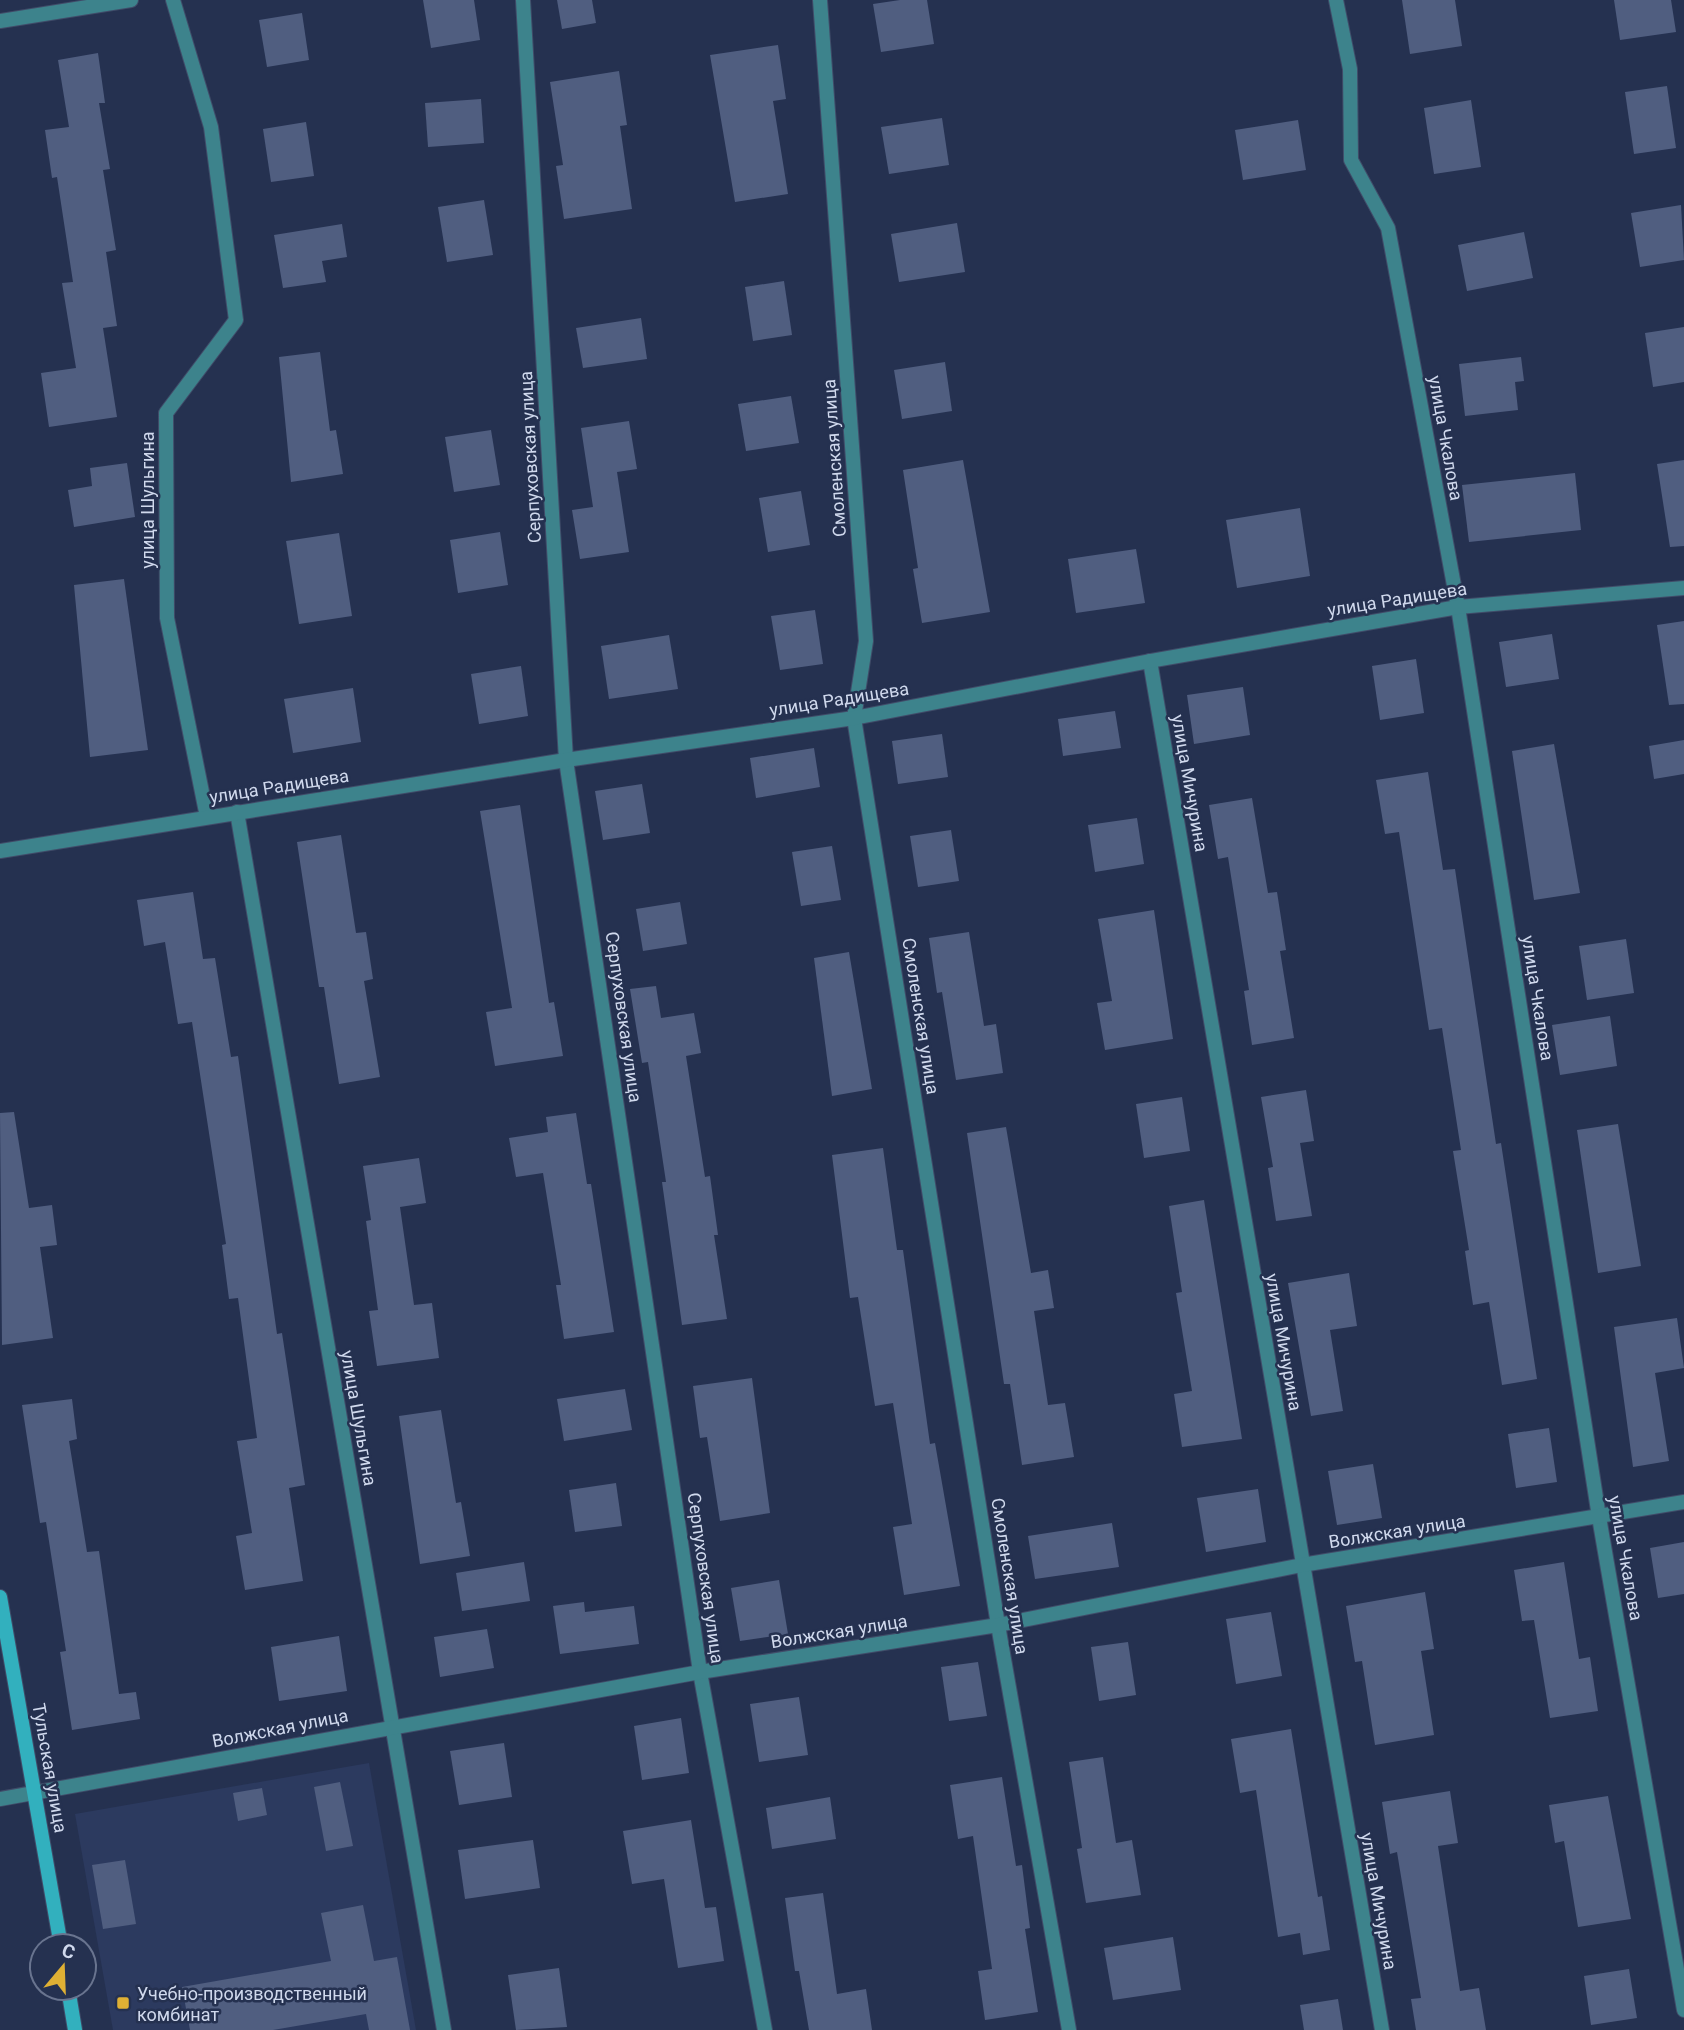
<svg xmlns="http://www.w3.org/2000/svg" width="1684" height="2030" font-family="Roboto,sans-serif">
  <rect width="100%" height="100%" fill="#253150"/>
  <!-- built -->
  <path fill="#2c3a5f" d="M 369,1763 L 416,2030 L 113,2030 L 75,1814 Z"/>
  <!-- building -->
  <g fill="#505e80">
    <path d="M 423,0 L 474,0 L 480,40 L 431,48 Z"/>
    <path d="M 557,0 L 592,0 L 596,23 L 562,29 Z"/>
    <path d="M 900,0 L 927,0 L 934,44 L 881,52 L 873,4 Z"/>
    <path d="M 1402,0 L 1455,0 L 1462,46 L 1410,54 Z"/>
    <path d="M 1614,0 L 1671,0 L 1676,32 L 1620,40 Z"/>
    <path d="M 302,13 L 309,60 L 267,67 L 259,20 Z"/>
    <path d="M 778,45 L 786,99 L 773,101 L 788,194 L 735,202 L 710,55 Z"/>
    <path d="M 98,53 L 105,103 L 99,103 L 110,169 L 103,170 L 116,250 L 106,252 L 117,326 L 103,328 L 117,417 L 49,427 L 41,373 L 76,368 L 62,283 L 73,282 L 57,177 L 52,178 L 45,130 L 69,127 L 58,60 Z"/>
    <path d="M 619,71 L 627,125 L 620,126 L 632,209 L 564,219 L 556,166 L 563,165 L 550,82 Z"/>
    <path d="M 1667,86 L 1676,148 L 1634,154 L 1625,92 Z"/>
    <path d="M 481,99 L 484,143 L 428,147 L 425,103 Z"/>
    <path d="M 1471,100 L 1481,167 L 1434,174 L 1424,108 Z"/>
    <path d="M 942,118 L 949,165 L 889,174 L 881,127 Z"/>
    <path d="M 1298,120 L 1306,170 L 1243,180 L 1235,130 Z"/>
    <path d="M 306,122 L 314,176 L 271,182 L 263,129 Z"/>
    <path d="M 484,200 L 493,255 L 447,262 L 438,207 Z"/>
    <path d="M 1681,205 L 1684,260 L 1640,267 L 1631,213 Z"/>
    <path d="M 957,223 L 965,272 L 899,282 L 891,234 Z"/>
    <path d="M 342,224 L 347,257 L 322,261 L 326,282 L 283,288 L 274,235 Z"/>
    <path d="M 1524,232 L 1533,278 L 1467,291 L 1458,245 Z"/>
    <path d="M 784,281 L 792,335 L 753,341 L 745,287 Z"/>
    <path d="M 641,318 L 647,359 L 583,368 L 576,328 Z"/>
    <path d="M 1684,327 L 1684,382 L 1653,387 L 1645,333 Z"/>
    <path d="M 320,352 L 330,431 L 336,430 L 343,474 L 291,482 L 279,357 Z"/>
    <path d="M 1521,357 L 1524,381 L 1515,382 L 1518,410 L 1465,416 L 1459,364 Z"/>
    <path d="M 945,362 L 952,411 L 902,419 L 894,370 Z"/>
    <path d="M 791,396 L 799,443 L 746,451 L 738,404 Z"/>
    <path d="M 629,421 L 637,469 L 617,472 L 629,552 L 580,559 L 572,510 L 593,507 L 581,428 Z"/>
    <path d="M 491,430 L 500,485 L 454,492 L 445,437 Z"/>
    <path d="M 963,460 L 990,612 L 922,623 L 913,569 L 918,568 L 903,470 Z"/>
    <path d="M 1684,460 L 1684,546 L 1670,547 L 1657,464 Z"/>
    <path d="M 127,463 L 135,517 L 74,527 L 68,490 L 92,486 L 90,468 Z"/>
    <path d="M 1575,473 L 1581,530 L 1469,542 L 1462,485 Z"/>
    <path d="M 801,491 L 810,545 L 768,552 L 759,498 Z"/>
    <path d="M 1300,508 L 1310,576 L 1237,588 L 1226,520 Z"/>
    <path d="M 500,532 L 508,585 L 458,593 L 450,540 Z"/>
    <path d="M 339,533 L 352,616 L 299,624 L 286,541 Z"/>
    <path d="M 1136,549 L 1145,603 L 1076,613 L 1068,559 Z"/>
    <path d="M 124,579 L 148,750 L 90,757 L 74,585 Z"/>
    <path d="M 815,610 L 823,664 L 780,670 L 771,616 Z"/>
    <path d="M 1684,621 L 1684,704 L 1669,705 L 1657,625 Z"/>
    <path d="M 1552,634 L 1559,679 L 1506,687 L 1499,642 Z"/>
    <path d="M 669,635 L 678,689 L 609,699 L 601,646 Z"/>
    <path d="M 1416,659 L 1424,713 L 1380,720 L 1372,666 Z"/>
    <path d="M 521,666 L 528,716 L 479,724 L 471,674 Z"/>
    <path d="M 1243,687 L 1250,735 L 1194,744 L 1187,695 Z"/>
    <path d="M 353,688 L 361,742 L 293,753 L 284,699 Z"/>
    <path d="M 1115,711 L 1121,748 L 1063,756 L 1058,719 Z"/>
    <path d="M 942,734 L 948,777 L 898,784 L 892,741 Z"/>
    <path d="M 1684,740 L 1684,774 L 1654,779 L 1649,746 Z"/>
    <path d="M 1554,744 L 1580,893 L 1534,900 L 1512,751 Z"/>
    <path d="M 814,748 L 820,787 L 756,798 L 750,758 Z"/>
    <path d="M 1428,772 L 1443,870 L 1455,869 L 1496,1144 L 1501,1143 L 1537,1379 L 1502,1385 L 1489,1302 L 1473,1305 L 1465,1251 L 1469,1250 L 1453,1151 L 1461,1150 L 1442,1028 L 1429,1030 L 1399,832 L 1385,834 L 1376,780 Z"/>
    <path d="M 642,784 L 650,833 L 603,840 L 595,791 Z"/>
    <path d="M 1252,798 L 1268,893 L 1277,892 L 1286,950 L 1280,951 L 1294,1038 L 1252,1045 L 1244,991 L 1249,990 L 1228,857 L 1218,859 L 1209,805 Z"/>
    <path d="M 520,805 L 549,1003 L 554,1002 L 563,1056 L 495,1066 L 486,1012 L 512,1008 L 480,811 Z"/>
    <path d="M 1137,818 L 1144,864 L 1095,872 L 1088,825 Z"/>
    <path d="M 951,830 L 959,881 L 918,887 L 910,836 Z"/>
    <path d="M 341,835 L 356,933 L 366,932 L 373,979 L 364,981 L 380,1077 L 339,1084 L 324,987 L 319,987 L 297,842 Z"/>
    <path d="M 832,846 L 841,900 L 801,906 L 792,852 Z"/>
    <path d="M 193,892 L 203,959 L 215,958 L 231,1057 L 238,1056 L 277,1334 L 282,1333 L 305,1485 L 289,1488 L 303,1581 L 245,1590 L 236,1536 L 252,1533 L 237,1441 L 257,1438 L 238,1298 L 229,1299 L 222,1245 L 226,1244 L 192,1022 L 178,1024 L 165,942 L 144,946 L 137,900 Z"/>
    <path d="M 680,902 L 687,944 L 643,951 L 636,909 Z"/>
    <path d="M 1154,910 L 1173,1039 L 1105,1050 L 1097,1003 L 1112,1001 L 1098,919 Z"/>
    <path d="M 969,932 L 984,1026 L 996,1024 L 1003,1073 L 956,1080 L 942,992 L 937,993 L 929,938 Z"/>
    <path d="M 1626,939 L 1634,993 L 1587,1000 L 1579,946 Z"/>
    <path d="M 849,952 L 872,1089 L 832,1096 L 814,958 Z"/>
    <path d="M 656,986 L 661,1018 L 694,1013 L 701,1053 L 686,1056 L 705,1177 L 710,1176 L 718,1235 L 714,1235 L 727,1319 L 682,1325 L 662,1182 L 666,1182 L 648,1062 L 642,1063 L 630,989 Z"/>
    <path d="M 1610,1016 L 1617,1066 L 1560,1075 L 1552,1025 Z"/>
    <path d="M 1306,1090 L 1314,1141 L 1300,1143 L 1312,1216 L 1276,1221 L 1268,1168 L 1273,1167 L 1261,1097 Z"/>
    <path d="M 1182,1097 L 1190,1151 L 1144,1158 L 1136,1104 Z"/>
    <path d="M 14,1112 L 29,1208 L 52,1205 L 57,1245 L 40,1247 L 53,1338 L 2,1345 L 0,1113 Z"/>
    <path d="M 576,1113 L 587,1184 L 591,1184 L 614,1332 L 564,1339 L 556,1285 L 561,1285 L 543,1173 L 516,1177 L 509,1138 L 548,1132 L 546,1117 Z"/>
    <path d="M 1618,1124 L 1641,1266 L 1598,1273 L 1577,1130 Z"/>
    <path d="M 1006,1127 L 1031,1273 L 1048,1270 L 1054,1308 L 1034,1311 L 1048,1405 L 1065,1403 L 1074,1457 L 1022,1465 L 1010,1384 L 1004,1384 L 967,1133 Z"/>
    <path d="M 883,1148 L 897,1250 L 903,1250 L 930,1444 L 935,1443 L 960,1586 L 904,1595 L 893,1527 L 912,1524 L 893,1403 L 875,1406 L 858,1297 L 850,1298 L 832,1155 Z"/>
    <path d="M 419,1158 L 426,1203 L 400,1207 L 414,1305 L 432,1303 L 439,1358 L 377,1366 L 369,1311 L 378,1310 L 366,1221 L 371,1220 L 363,1166 Z"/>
    <path d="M 1204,1200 L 1242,1439 L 1182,1447 L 1174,1394 L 1192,1391 L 1176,1293 L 1182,1292 L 1169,1206 Z"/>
    <path d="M 1349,1273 L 1357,1326 L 1330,1330 L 1343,1411 L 1311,1416 L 1288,1283 Z"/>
    <path d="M 1677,1318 L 1684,1368 L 1655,1373 L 1669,1461 L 1633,1467 L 1614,1327 Z"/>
    <path d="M 752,1378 L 770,1513 L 720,1521 L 707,1437 L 700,1438 L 693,1386 Z"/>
    <path d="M 625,1389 L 632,1430 L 564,1441 L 557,1399 Z"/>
    <path d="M 72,1399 L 77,1439 L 69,1441 L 87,1552 L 99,1551 L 119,1694 L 136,1692 L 140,1719 L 72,1730 L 60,1652 L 66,1651 L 46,1522 L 40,1523 L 22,1405 Z"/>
    <path d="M 441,1410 L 456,1503 L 461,1502 L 470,1556 L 420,1564 L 399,1416 Z"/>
    <path d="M 1549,1428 L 1557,1482 L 1516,1488 L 1508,1434 Z"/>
    <path d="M 1373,1464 L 1382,1518 L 1337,1525 L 1328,1471 Z"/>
    <path d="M 616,1483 L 622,1526 L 575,1532 L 569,1490 Z"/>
    <path d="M 1258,1489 L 1266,1542 L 1206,1552 L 1197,1498 Z"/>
    <path d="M 1112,1523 L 1119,1567 L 1035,1579 L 1028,1536 Z"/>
    <path d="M 1684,1542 L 1684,1594 L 1658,1598 L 1650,1548 Z"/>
    <path d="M 524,1562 L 530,1601 L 462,1611 L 456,1573 Z"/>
    <path d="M 1564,1562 L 1579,1659 L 1590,1657 L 1598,1711 L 1550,1718 L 1534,1620 L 1522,1621 L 1514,1570 Z"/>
    <path d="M 779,1580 L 788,1634 L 740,1641 L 731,1588 Z"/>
    <path d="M 1425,1592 L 1434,1649 L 1421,1651 L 1434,1735 L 1375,1745 L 1362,1661 L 1355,1662 L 1346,1606 Z"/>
    <path d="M 584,1602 L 585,1612 L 634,1606 L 639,1644 L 560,1654 L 553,1606 Z"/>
    <path d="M 1271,1612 L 1282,1676 L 1236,1684 L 1226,1619 Z"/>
    <path d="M 487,1629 L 494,1668 L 440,1677 L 434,1637 Z"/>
    <path d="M 339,1636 L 347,1691 L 279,1701 L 271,1647 Z"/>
    <path d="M 1128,1642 L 1136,1695 L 1099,1701 L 1091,1647 Z"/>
    <path d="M 978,1662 L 987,1716 L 949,1721 L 941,1667 Z"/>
    <path d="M 799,1697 L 808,1755 L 759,1762 L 750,1704 Z"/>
    <path d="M 681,1718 L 689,1773 L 642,1780 L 634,1726 Z"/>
    <path d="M 1291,1729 L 1318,1897 L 1322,1896 L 1330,1950 L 1303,1955 L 1300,1933 L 1278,1937 L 1256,1790 L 1240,1793 L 1231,1739 Z"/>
    <path d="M 504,1743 L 512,1797 L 459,1805 L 450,1751 Z"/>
    <path d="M 1103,1757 L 1116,1843 L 1132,1840 L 1141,1895 L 1086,1903 L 1077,1849 L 1082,1848 L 1069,1762 Z"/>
    <path d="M 1002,1777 L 1016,1866 L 1022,1865 L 1030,1928 L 1025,1929 L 1038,2012 L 985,2020 L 978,1971 L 992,1969 L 973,1836 L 958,1839 L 950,1785 Z"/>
    <path d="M 340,1782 L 353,1846 L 326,1851 L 314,1787 Z"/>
    <path d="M 262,1788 L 267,1815 L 238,1821 L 233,1793 Z"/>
    <path d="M 1450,1791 L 1458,1843 L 1438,1846 L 1460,1991 L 1479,1988 L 1486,2030 L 1416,2030 L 1411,1999 L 1421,1998 L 1397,1852 L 1390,1854 L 1382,1802 Z"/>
    <path d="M 1608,1796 L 1631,1919 L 1578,1927 L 1564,1841 L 1555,1843 L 1549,1805 Z"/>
    <path d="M 830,1797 L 836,1839 L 772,1849 L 766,1808 Z"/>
    <path d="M 691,1820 L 705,1908 L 716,1907 L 724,1961 L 678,1968 L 664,1879 L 632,1884 L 623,1831 Z"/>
    <path d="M 533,1840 L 540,1888 L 465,1899 L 458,1850 Z"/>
    <path d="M 125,1860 L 136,1924 L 103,1929 L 92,1865 Z"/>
    <path d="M 823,1893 L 837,1994 L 866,1989 L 872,2030 L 809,2030 L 799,1971 L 795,1971 L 785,1898 Z"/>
    <path d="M 363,1905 L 374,1961 L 397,1957 L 410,2030 L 369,2030 L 366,2014 L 273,2030 L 190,2030 L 182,1987 L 331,1961 L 321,1913 Z"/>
    <path d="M 1173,1937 L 1181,1990 L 1113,2000 L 1104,1948 Z"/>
    <path d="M 559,1968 L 567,2027 L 516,2030 L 508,1975 Z"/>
    <path d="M 1629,1969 L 1637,2018 L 1591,2025 L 1584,1976 Z"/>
    <path d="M 1338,1999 L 1343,2030 L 1304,2030 L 1300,2005 Z"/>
  </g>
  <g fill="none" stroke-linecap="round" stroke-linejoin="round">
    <!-- street casing -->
    <g stroke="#404c69" stroke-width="16">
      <g id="street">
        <path d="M 173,0 L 211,127 L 236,320 L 166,413 L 167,618 L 207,817"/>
        <path d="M 523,0 L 566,760 L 700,1672 L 765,2030"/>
        <path d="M 820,0 L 866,641 L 854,718 L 998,1625 L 1069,2030"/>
        <path d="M 1336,0 L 1350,69 L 1351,160 L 1388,228 L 1458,607 L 1599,1517 L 1684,2010"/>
        <path d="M 0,21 L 131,0"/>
        <path d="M 1150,661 L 1382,2030"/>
        <path d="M 237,812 L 444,2030"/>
        <path d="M 0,851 L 566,760 L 854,718 L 1150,661 L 1458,607 L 1684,588"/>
        <path d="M 0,1799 L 700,1672 L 998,1625 L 1302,1565 L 1684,1502"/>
      </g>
    </g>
    <!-- secondary casing -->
    <g stroke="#404c69" stroke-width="16">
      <g id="secondary">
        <path d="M 0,1597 L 61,1946"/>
        <path d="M 68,1988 L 75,2030"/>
      </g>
    </g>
    <!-- street -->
    <use href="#street" stroke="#3d838c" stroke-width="14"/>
    <!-- secondary -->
    <use href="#secondary" stroke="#32b0be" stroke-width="14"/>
  </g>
  <!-- markers -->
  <rect fill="#dfb034" stroke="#253150" stroke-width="2.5" x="116" y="1996" width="14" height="14" rx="3.5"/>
  <g text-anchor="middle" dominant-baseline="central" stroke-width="5" stroke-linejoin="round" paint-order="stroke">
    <!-- street labels -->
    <g font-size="18" fill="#d0d9ed" stroke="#253150">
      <text transform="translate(1446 438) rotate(80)">улица Чкалова</text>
      <text transform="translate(530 457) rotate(-93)">Серпуховская улица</text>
      <text transform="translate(834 458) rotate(-94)">Смоленская улица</text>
      <text transform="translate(147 500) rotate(-90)">улица Шульгина</text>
      <text transform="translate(1397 599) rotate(-9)">улица Радищева</text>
      <text transform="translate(839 699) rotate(-9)">улица Радищева</text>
      <text transform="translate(1190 783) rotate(80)">улица Мичурина</text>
      <text transform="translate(279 786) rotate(-9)">улица Радищева</text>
      <text transform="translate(1538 998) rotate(81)">улица Чкалова</text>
      <text transform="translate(921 1016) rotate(81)">Смоленская улица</text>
      <text transform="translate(624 1017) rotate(82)">Серпуховская улица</text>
      <text transform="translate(1284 1342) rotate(80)">улица Мичурина</text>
      <text transform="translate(359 1418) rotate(80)">улица Шульгина</text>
      <text transform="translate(1397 1531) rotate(-9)">Волжская улица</text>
      <text transform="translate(1626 1558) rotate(80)">улица Чкалова</text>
      <text transform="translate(1010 1576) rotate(81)">Смоленская улица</text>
      <text transform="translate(706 1578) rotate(82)">Серпуховская улица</text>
      <text transform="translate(839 1631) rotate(-9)">Волжская улица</text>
      <text transform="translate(280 1728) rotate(-11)">Волжская улица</text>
      <text transform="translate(50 1768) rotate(80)">Тульская улица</text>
      <text transform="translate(1379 1901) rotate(80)">улица Мичурина</text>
    </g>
    <!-- poi labels -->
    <g font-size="18" fill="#d0d9ed" stroke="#253150" text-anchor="start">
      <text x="137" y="1993">Учебно-производственный<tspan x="137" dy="21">комбинат</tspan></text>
    </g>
  </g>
  <!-- north arrow -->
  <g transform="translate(63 1967) rotate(19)"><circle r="33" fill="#253150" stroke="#69748f" stroke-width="2"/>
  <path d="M0-5L12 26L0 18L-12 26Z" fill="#dfb034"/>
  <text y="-10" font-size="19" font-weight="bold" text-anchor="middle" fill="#d0d9ed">С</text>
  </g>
</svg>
